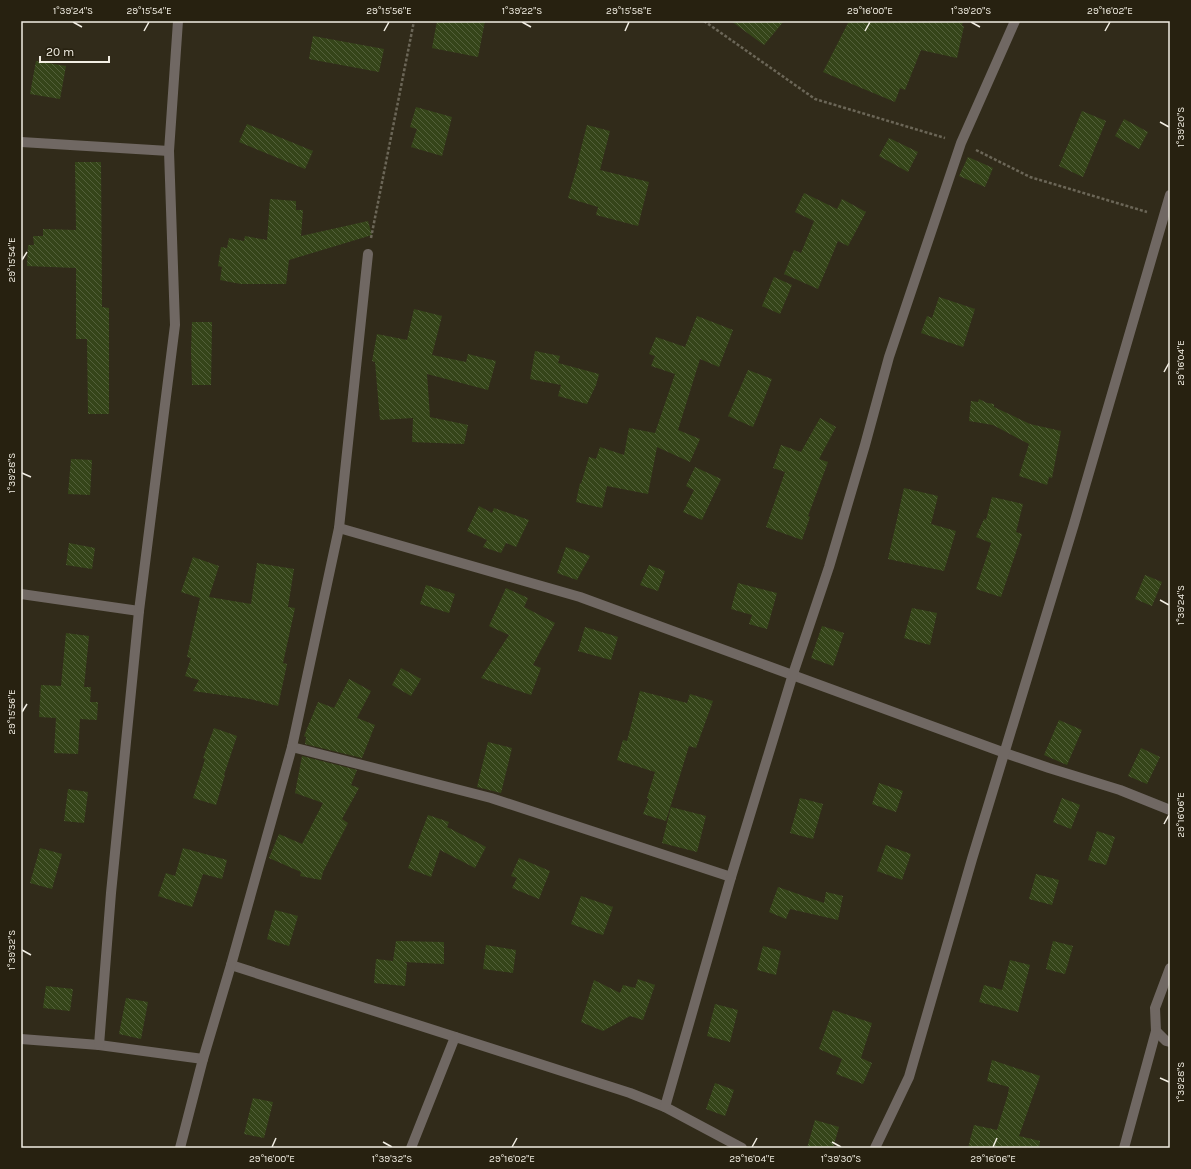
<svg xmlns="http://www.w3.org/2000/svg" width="1191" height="1169" font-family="Karla,sans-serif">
  <defs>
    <pattern id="building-back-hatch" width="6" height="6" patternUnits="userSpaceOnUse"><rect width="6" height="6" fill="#354519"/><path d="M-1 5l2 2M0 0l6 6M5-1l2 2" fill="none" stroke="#53603a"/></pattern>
  </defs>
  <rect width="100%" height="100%" fill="#312b1a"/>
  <!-- building -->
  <g fill="url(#building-back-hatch)">
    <path d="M 437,21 L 485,21 L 478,57 L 432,48 Z"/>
    <path d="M 731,21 L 784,21 L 764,45 Z"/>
    <path d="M 849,21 L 963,21 L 962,26 L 964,26 L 957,58 L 921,50 L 905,90 L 900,88 L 895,102 L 823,72 Z"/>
    <path d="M 313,36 L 384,49 L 379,72 L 309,59 Z"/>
    <path d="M 36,61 L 66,66 L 60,99 L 30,94 Z"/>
    <path d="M 416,107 L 452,117 L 442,156 L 411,147 L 417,129 L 410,127 Z"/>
    <path d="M 1082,111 L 1106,121 L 1083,177 L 1059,166 Z"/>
    <path d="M 1124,119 L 1148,132 L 1139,149 L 1115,136 Z"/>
    <path d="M 247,124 L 313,151 L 305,169 L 239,142 Z"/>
    <path d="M 587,125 L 610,131 L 600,170 L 649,182 L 638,226 L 596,215 L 598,207 L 568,198 L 579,160 L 578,160 Z"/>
    <path d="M 889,138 L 918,152 L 908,172 L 879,156 Z"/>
    <path d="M 968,157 L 993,168 L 985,187 L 959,176 Z"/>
    <path d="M 75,162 L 101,162 L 102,307 L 109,308 L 109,414 L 88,414 L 87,339 L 76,339 L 76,268 L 27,266 L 28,245 L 34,245 L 33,236 L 43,236 L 43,229 L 76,230 Z"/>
    <path d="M 804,193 L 837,209 L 842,199 L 866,212 L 848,246 L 838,241 L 818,289 L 784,274 L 794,250 L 801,253 L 814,221 L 795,212 Z"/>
    <path d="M 270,199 L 296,201 L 296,210 L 303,210 L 301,236 L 368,221 L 372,235 L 289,260 L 286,284 L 241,284 L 220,280 L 222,267 L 218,266 L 221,247 L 227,248 L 229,238 L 244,241 L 245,236 L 267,240 Z"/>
    <path d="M 774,277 L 792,285 L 780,314 L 762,306 Z"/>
    <path d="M 939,297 L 975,309 L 963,347 L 921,333 L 927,316 L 932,318 Z"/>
    <path d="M 414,309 L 442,316 L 432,355 L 466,362 L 468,354 L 496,361 L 488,390 L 427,374 L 430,417 L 468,425 L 464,444 L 412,442 L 413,418 L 380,420 L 375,362 L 372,361 L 377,334 L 407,340 Z"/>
    <path d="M 697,316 L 733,330 L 719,367 L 700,359 L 678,430 L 700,439 L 690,462 L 657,447 L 648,494 L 607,486 L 602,508 L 576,502 L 580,483 L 581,484 L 589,457 L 596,459 L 600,447 L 624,455 L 629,428 L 655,433 L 675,374 L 651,366 L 655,356 L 649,354 L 656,337 L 685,347 Z"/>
    <path d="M 192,322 L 212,322 L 211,385 L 192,385 L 191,350 Z"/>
    <path d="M 535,351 L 560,356 L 558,363 L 599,374 L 596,385 L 587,404 L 558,396 L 561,385 L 530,379 Z"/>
    <path d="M 748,370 L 772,379 L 753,427 L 728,416 Z"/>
    <path d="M 979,399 L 987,403 L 994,404 L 994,407 L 1030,424 L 1061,431 L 1052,478 L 1049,477 L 1047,485 L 1019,476 L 1029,444 L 993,425 L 969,421 L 971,401 L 978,402 Z"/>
    <path d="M 820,418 L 836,427 L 819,459 L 828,462 L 808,516 L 810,517 L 802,540 L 766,527 L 785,472 L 773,468 L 781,445 L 801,452 Z"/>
    <path d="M 71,459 L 92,460 L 90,495 L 68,494 Z"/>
    <path d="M 695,467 L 721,479 L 702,520 L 683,512 L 694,490 L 686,486 Z"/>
    <path d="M 904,488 L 938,496 L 931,524 L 956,531 L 944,571 L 888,559 Z"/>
    <path d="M 992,497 L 1023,504 L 1016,532 L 1022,534 L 1001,597 L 976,589 L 991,543 L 976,537 L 984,519 L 986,520 Z"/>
    <path d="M 479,506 L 492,513 L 494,508 L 529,520 L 516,547 L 506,543 L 501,553 L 483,547 L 487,540 L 467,531 Z"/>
    <path d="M 69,543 L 95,548 L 92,569 L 66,565 Z"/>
    <path d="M 566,547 L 590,556 L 577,580 L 557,573 Z"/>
    <path d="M 193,557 L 219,566 L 209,597 L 251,604 L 257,563 L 294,569 L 288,607 L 295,608 L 283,663 L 287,664 L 278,706 L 250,699 L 193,691 L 199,680 L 185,676 L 191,658 L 187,657 L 200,598 L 181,592 Z"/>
    <path d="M 649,565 L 665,571 L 658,591 L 640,585 Z"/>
    <path d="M 1145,575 L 1162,582 L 1152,606 L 1135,599 Z"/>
    <path d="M 738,583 L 777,593 L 767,629 L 749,624 L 752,615 L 731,609 Z"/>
    <path d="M 426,585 L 455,594 L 449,613 L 420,604 Z"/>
    <path d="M 506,588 L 528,598 L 524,607 L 555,623 L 533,665 L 541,668 L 531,695 L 481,678 L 509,635 L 489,626 Z"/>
    <path d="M 912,608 L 937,613 L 930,645 L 904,638 Z"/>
    <path d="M 822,626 L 844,633 L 833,666 L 811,658 Z"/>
    <path d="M 585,627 L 618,637 L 611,660 L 578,651 Z"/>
    <path d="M 66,633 L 89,636 L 84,687 L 91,687 L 90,702 L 98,702 L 97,720 L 80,719 L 78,754 L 54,753 L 56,718 L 39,717 L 41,685 L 61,686 Z"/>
    <path d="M 401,668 L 421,679 L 411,696 L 392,685 Z"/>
    <path d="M 349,679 L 371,691 L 357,718 L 375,725 L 362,758 L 305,744 L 306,737 L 304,736 L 318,702 L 334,708 Z"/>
    <path d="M 640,691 L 687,703 L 690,694 L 713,701 L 696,748 L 689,746 L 666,821 L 643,814 L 649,799 L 647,798 L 655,772 L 617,760 L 623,740 L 627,741 Z"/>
    <path d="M 1059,720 L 1082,730 L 1067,765 L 1044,755 Z"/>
    <path d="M 214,728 L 237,736 L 224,775 L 225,775 L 216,805 L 193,798 L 205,759 L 203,758 Z"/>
    <path d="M 488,742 L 512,748 L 501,793 L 477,787 Z"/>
    <path d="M 1141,748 L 1160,757 L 1147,784 L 1128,776 Z"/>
    <path d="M 302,756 L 357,770 L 351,785 L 359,788 L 342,819 L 348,823 L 323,872 L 321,880 L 300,876 L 301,872 L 269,858 L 279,834 L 302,844 L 323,803 L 295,793 Z"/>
    <path d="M 879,783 L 903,791 L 896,812 L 872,804 Z"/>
    <path d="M 68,789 L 88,792 L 84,823 L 64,821 Z"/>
    <path d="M 800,798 L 823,804 L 813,839 L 790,833 Z"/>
    <path d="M 1062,798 L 1080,805 L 1071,829 L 1053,822 Z"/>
    <path d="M 671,807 L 706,816 L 697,852 L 662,843 Z"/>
    <path d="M 428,815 L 449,822 L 447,827 L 486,847 L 475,868 L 440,850 L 431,877 L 408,868 Z"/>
    <path d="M 1097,831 L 1115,837 L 1106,865 L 1088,860 Z"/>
    <path d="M 886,845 L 911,854 L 902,880 L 877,871 Z"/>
    <path d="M 40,848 L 62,854 L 52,889 L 30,883 Z"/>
    <path d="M 183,848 L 227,860 L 222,879 L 203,874 L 192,907 L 158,896 L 166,873 L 175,876 Z"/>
    <path d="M 519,858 L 550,871 L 539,899 L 512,888 L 517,878 L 511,876 Z"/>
    <path d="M 1036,874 L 1059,880 L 1052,905 L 1029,899 Z"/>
    <path d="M 778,887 L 824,903 L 826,892 L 843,896 L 838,920 L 790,909 L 786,919 L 769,912 Z"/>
    <path d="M 581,896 L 613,907 L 603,935 L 571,924 Z"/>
    <path d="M 275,910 L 298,916 L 289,946 L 267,939 Z"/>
    <path d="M 396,941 L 444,942 L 444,964 L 404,962 L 407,963 L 405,986 L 374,983 L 376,959 L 393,961 Z"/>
    <path d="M 1053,941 L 1073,946 L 1065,974 L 1046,969 Z"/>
    <path d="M 486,945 L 516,950 L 513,973 L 483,969 Z"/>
    <path d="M 763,946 L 781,951 L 776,975 L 757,970 Z"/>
    <path d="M 1010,960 L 1030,965 L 1018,1012 L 979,1002 L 984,985 L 1002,990 Z"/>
    <path d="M 638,979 L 655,985 L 643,1020 L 630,1016 L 603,1031 L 581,1022 L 594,980 L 620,993 L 623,985 L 635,988 Z"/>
    <path d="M 46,986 L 73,989 L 70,1011 L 43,1008 Z"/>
    <path d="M 126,998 L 148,1002 L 141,1039 L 119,1034 Z"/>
    <path d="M 715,1004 L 738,1010 L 730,1042 L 707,1036 Z"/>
    <path d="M 833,1010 L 872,1023 L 861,1058 L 872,1063 L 863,1084 L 836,1074 L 842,1059 L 819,1049 Z"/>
    <path d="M 992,1060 L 1040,1076 L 1019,1136 L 1040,1141 L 1039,1148 L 968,1148 L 974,1125 L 997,1130 L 1008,1094 L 1009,1087 L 987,1081 Z"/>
    <path d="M 715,1083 L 734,1090 L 725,1116 L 706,1109 Z"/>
    <path d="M 253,1098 L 273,1102 L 264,1138 L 244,1134 Z"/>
    <path d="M 815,1120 L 839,1127 L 833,1148 L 807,1148 Z"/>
  </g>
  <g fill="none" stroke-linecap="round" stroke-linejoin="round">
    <!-- path -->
    <g stroke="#6b6657" stroke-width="2.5" stroke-dasharray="3 2" stroke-linecap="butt">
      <path d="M 704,21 L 815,99 L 945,138"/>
      <path d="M 976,150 L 1030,177 L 1147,212"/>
      <path d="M 371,238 L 414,21"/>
    </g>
    <!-- street -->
    <g stroke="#706863" stroke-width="10">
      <path d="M 21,142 L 169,151"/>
      <path d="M 339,528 L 580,597 L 1005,753 L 1049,768 L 1120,790 L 1170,810"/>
      <path d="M 21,594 L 139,611"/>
      <path d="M 292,747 L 491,798 L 731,877"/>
      <path d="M 231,965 L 630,1093 L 665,1107 L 742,1148"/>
      <path d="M 1170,968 L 1155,1008 L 1156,1031 L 1166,1041 L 1170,1042"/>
      <path d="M 21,1039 L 99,1045 L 203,1059"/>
      <path d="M 99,1045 L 111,893 L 139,611 L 175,325 L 169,151 L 178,21"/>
      <path d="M 665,1107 L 731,877 L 793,674 L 829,567 L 865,445 L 889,357 L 961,143 L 1015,21"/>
      <path d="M 180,1148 L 203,1059 L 231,965 L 292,747 L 339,528 L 368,254"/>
      <path d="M 411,1148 L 455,1037"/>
      <path d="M 875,1148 L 909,1077 L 972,859 L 1074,524 L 1170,195"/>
      <path d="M 1124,1148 L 1156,1031"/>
    </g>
  </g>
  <!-- ticks -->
  <path fill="none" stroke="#f2eee3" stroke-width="1.5" d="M 73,22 L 82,27M 522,22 L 531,27M 971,22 L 980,27M 144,31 L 149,22M 384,31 L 389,22M 625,31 L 629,22M 865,31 L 870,22M 1105,31 L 1110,22M 1160,122 L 1169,127M 22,260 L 27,252M 1164,372 L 1169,363M 22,473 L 31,477M 1160,600 L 1169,605M 22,712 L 27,704M 1164,824 L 1169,815M 22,950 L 31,955M 1160,1078 L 1169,1082M 383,1142 L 392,1147M 832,1142 L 841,1147M 272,1147 L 276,1138M 512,1147 L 517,1138M 752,1147 L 757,1138M 993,1147 L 997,1138"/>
  <!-- border -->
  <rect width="1191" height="1169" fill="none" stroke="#272110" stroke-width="44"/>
  <!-- scale -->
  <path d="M40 56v6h69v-6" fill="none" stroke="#f2eee3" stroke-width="2"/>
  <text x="46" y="56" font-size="12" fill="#f2eee3" stroke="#272110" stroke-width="3" paint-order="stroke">20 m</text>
  <rect x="22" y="22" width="1147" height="1125" fill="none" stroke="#f2eee3" stroke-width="1.5"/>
  <g font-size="10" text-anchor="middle" fill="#f2eee3">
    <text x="73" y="14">1°39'24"S</text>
    <text x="149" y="14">29°15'54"E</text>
    <text x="389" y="14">29°15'56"E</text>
    <text x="522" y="14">1°39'22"S</text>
    <text x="629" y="14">29°15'58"E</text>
    <text x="870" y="14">29°16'00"E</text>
    <text x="971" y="14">1°39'20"S</text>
    <text x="1110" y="14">29°16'02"E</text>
    <text transform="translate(1180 127) rotate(-90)" y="4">1°39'20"S</text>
    <text transform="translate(11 260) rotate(-90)" y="4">29°15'54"E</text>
    <text transform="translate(1180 363) rotate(-90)" y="4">29°16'04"E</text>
    <text transform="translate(11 473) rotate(-90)" y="4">1°39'28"S</text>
    <text transform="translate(1180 605) rotate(-90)" y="4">1°39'24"S</text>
    <text transform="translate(11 712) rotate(-90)" y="4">29°15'56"E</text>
    <text transform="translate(1180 815) rotate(-90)" y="4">29°16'06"E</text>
    <text transform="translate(11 950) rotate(-90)" y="4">1°39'32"S</text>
    <text transform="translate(1180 1082) rotate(-90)" y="4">1°39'28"S</text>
    <text x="272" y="1162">29°16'00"E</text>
    <text x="392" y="1162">1°39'32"S</text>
    <text x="512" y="1162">29°16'02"E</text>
    <text x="752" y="1162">29°16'04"E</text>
    <text x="841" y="1162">1°39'30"S</text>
    <text x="993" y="1162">29°16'06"E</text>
  </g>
</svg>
